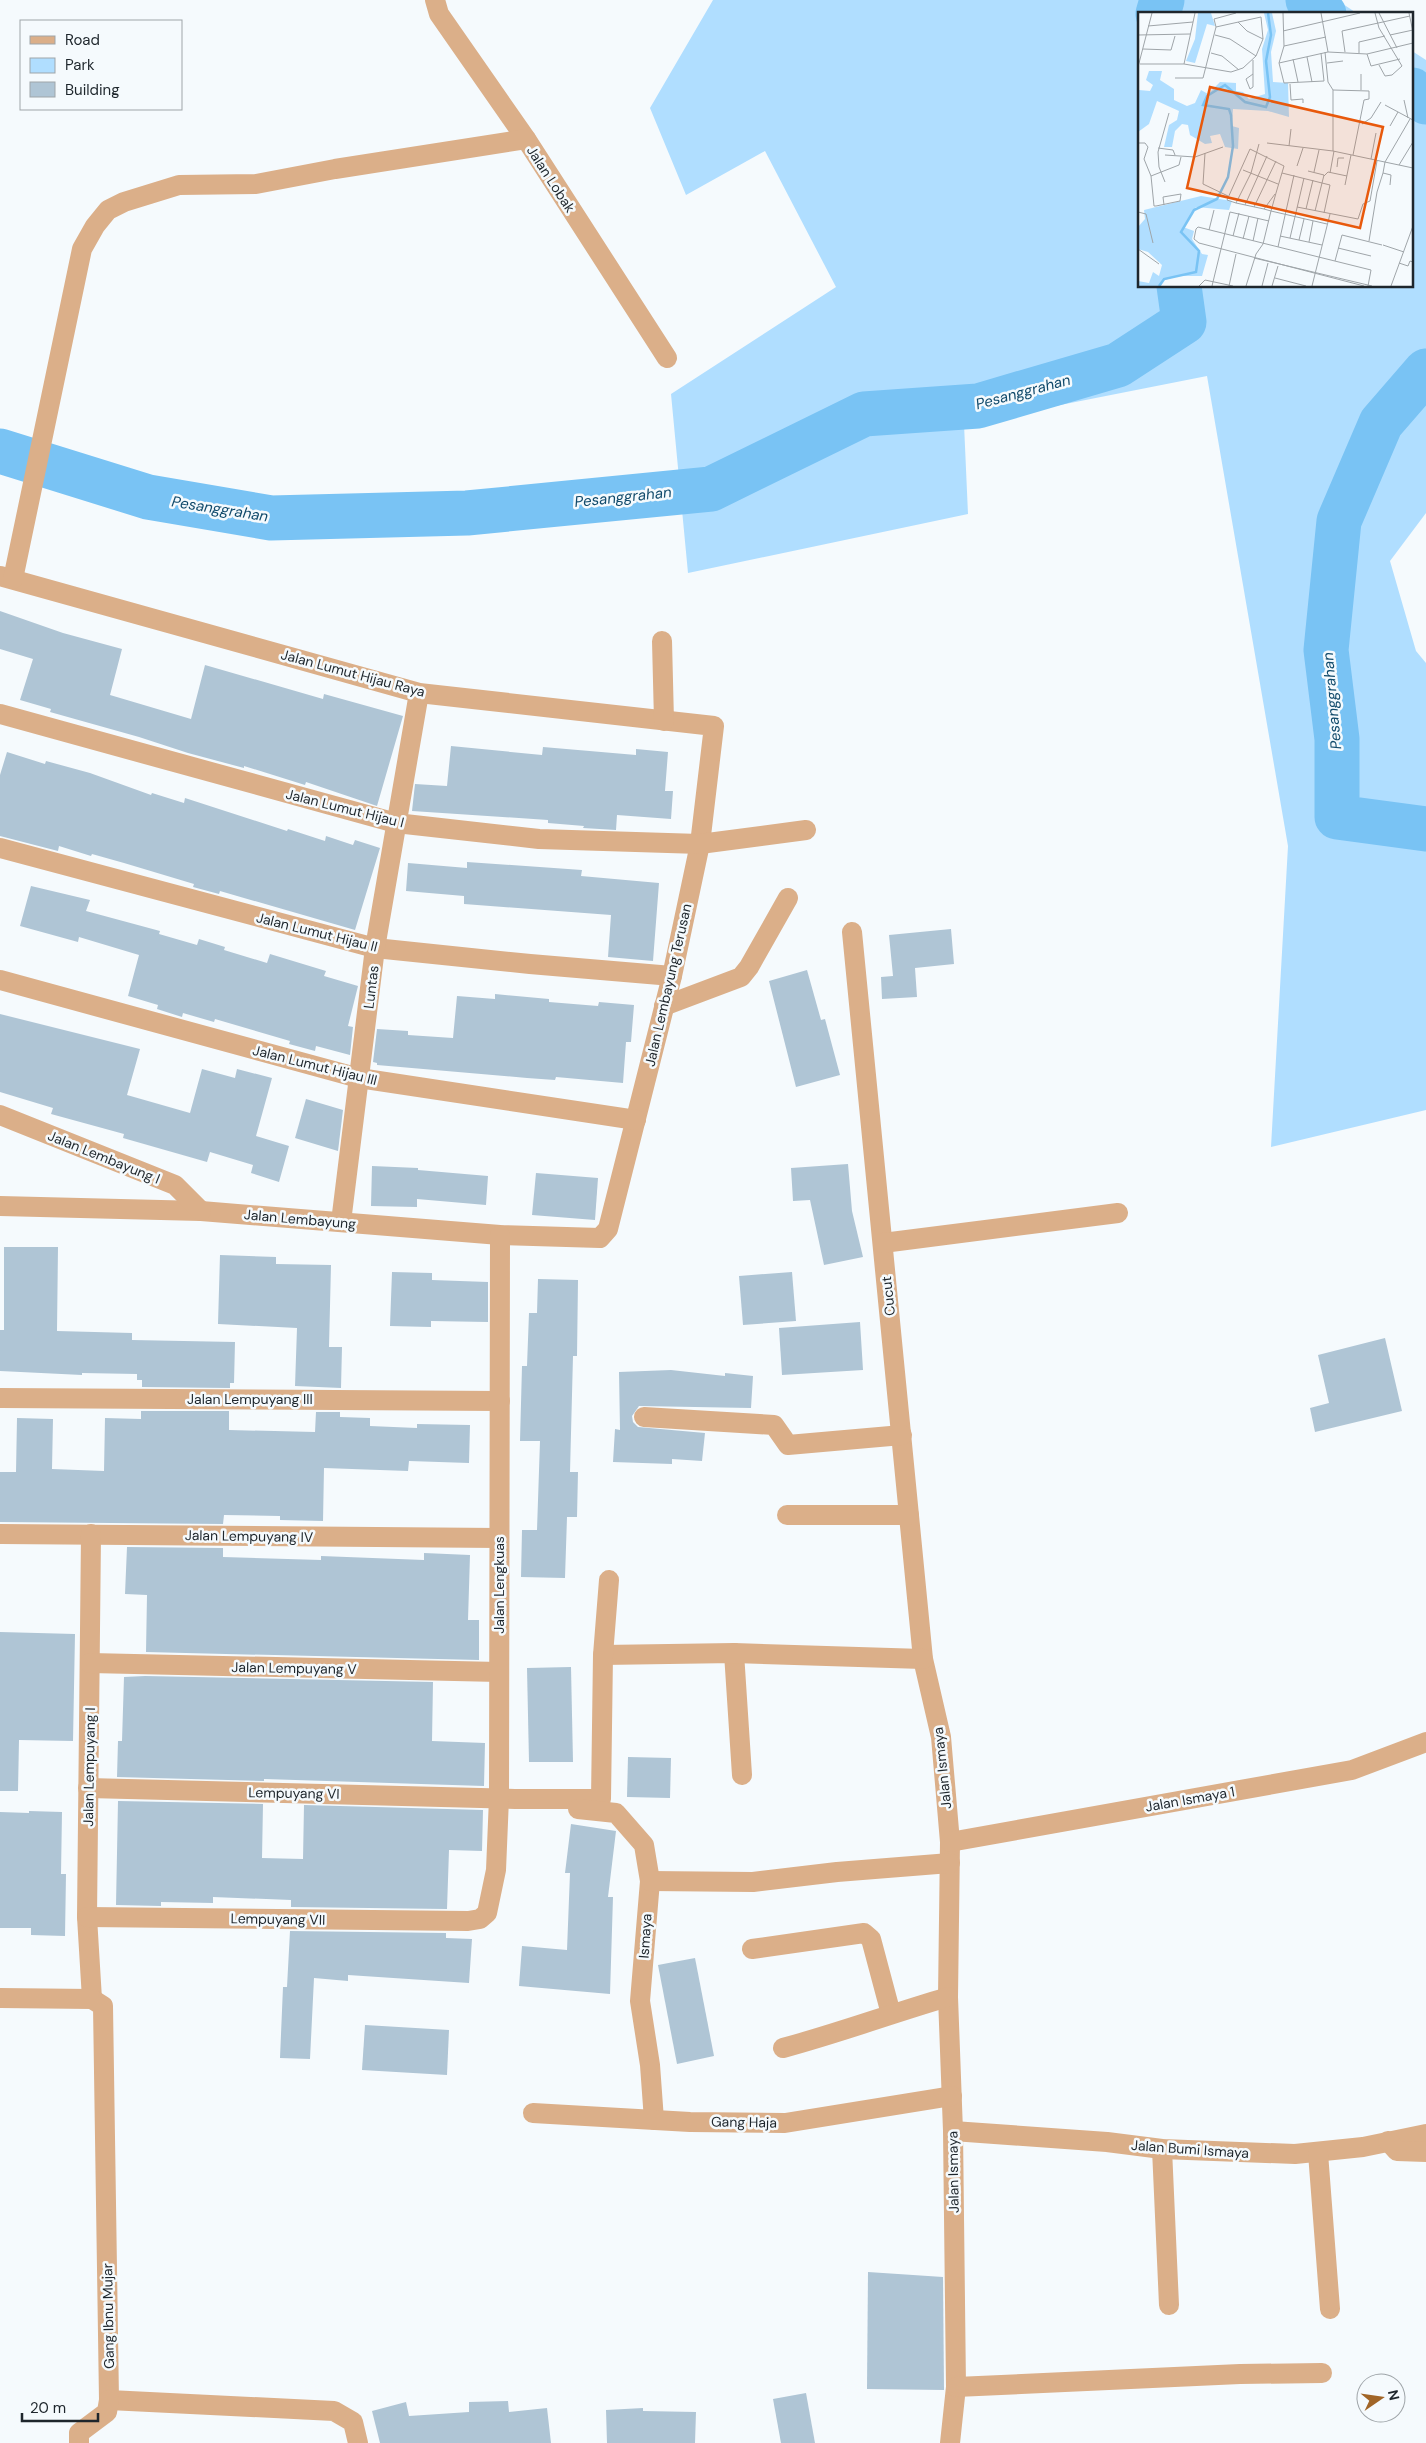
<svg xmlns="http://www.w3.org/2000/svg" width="1426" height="2443" font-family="'DM Sans',sans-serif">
  <rect width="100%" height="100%" fill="#f5fafd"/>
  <!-- green -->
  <path fill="#b0deff" d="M 713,0 L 1337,0 L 1358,14 L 1140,14 L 1140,286 L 1412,286 L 1412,51 L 1426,60 L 1426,513 L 1390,561 L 1416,651 L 1426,663 L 1426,1110 L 1271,1147 L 1288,846 L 1207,376 L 964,424 L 968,514 L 688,573 L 671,394 L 836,287 L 765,151 L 686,195 L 650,108 Z"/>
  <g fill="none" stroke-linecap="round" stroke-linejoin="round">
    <!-- river -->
    <g stroke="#79c3f4" stroke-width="45">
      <path d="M 1308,0 L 1324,14"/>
      <path d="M 1158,14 L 1162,0"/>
      <path d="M 1412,90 L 1426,102"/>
      <path d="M 1426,371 L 1381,423 L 1339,521 L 1326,650 L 1337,739 L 1337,817 L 1426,829"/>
      <path d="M 0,451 L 148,497 L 271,518 L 467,513 L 711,489 L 864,414 L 978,406 L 1118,365 L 1184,322 L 1179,286"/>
    </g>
  </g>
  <!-- building -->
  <g fill="#afc5d5">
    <path d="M 0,611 L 63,633 L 122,649 L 110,695 L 191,719 L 205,665 L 323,699 L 324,694 L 403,716 L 377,806 L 306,782 L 305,785 L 244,766 L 244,768 L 188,753 L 139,737 L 50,712 L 51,709 L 20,700 L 33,659 L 0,649 Z"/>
    <path d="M 451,746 L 542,755 L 543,747 L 636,755 L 636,749 L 668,752 L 665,791 L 673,791 L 671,819 L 617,815 L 616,830 L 583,828 L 584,826 L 548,823 L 548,820 L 412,811 L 415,784 L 447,786 Z"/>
    <path d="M 7,752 L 45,764 L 46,761 L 90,773 L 151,795 L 152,793 L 184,803 L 185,798 L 287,831 L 288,829 L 325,841 L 326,836 L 353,845 L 355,840 L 380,848 L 355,930 L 220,891 L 219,894 L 193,887 L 194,884 L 124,863 L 92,854 L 91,856 L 59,846 L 58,851 L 0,836 L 0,775 Z"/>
    <path d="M 467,862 L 582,870 L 581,876 L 659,883 L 653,961 L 608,957 L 611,915 L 464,904 L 464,896 L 406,891 L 408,863 L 467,868 Z"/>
    <path d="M 31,886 L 90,900 L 86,911 L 160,931 L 159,934 L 197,945 L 199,939 L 225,947 L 224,950 L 267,963 L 270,954 L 326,971 L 324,976 L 358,986 L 348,1026 L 353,1027 L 350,1055 L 316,1046 L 315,1051 L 289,1044 L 290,1041 L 215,1019 L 214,1022 L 183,1013 L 182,1017 L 157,1009 L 158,1005 L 128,996 L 139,955 L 79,937 L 78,942 L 20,926 Z"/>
    <path d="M 951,929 L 954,964 L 915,968 L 917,997 L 882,999 L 881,977 L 893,976 L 889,935 Z"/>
    <path d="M 807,970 L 821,1020 L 825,1019 L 840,1075 L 796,1087 L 769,981 Z"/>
    <path d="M 495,994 L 549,999 L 549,1002 L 598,1006 L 599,1002 L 634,1005 L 631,1042 L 626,1042 L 623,1083 L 556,1077 L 555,1080 L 527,1078 L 377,1065 L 377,1063 L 373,1062 L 377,1029 L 408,1031 L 408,1035 L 453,1038 L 457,996 L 495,999 Z"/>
    <path d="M 0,1014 L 140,1049 L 127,1095 L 190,1113 L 202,1069 L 235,1078 L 237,1069 L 272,1078 L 256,1136 L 289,1146 L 279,1182 L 251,1173 L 253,1165 L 210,1152 L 207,1162 L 123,1138 L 124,1134 L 51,1114 L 53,1108 L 0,1092 Z"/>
    <path d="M 306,1099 L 343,1110 L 338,1151 L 295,1138 Z"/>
    <path d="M 848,1164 L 852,1211 L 863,1257 L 824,1265 L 810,1200 L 793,1201 L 791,1168 Z"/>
    <path d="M 372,1166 L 418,1168 L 418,1170 L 488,1176 L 486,1205 L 417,1199 L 417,1207 L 371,1206 Z"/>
    <path d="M 536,1173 L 598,1178 L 595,1220 L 532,1215 Z"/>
    <path d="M 4,1247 L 58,1247 L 57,1331 L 132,1333 L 132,1340 L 235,1342 L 234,1383 L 230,1383 L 230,1388 L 142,1387 L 142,1380 L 137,1380 L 137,1374 L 82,1373 L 82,1375 L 0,1371 L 0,1330 L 4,1330 Z"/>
    <path d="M 220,1255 L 276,1257 L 276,1264 L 331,1265 L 329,1347 L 342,1347 L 341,1388 L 295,1386 L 297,1328 L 218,1324 Z"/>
    <path d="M 392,1272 L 432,1273 L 432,1280 L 488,1282 L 488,1322 L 431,1321 L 431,1327 L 390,1326 Z"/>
    <path d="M 792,1272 L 796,1321 L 743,1325 L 739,1276 Z"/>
    <path d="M 538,1279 L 578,1280 L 577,1356 L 573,1356 L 570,1472 L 578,1472 L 577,1517 L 567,1517 L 565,1578 L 521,1577 L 522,1530 L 537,1530 L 540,1441 L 520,1441 L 522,1366 L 527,1366 L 529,1313 L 537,1313 Z"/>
    <path d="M 860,1322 L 863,1370 L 782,1375 L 779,1328 Z"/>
    <path d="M 1385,1338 L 1402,1411 L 1315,1432 L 1310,1408 L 1329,1403 L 1318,1355 Z"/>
    <path d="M 671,1370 L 725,1376 L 725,1373 L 753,1376 L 751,1408 L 639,1406 L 632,1416 L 633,1422 L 638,1427 L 705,1433 L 702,1461 L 672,1459 L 672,1464 L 613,1462 L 615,1429 L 620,1430 L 619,1372 Z"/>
    <path d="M 141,1411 L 229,1411 L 229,1430 L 315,1432 L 316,1412 L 340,1412 L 340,1417 L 370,1418 L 370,1426 L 417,1428 L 417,1424 L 470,1425 L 469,1463 L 409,1461 L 408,1471 L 324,1468 L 323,1521 L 280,1520 L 280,1516 L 224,1515 L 223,1524 L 0,1522 L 0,1472 L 16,1472 L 17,1418 L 53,1419 L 52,1469 L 104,1471 L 105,1418 L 141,1419 Z"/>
    <path d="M 127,1547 L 223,1548 L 223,1557 L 321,1560 L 321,1556 L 424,1560 L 424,1553 L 470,1555 L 468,1620 L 479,1620 L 479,1660 L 146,1652 L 147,1595 L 125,1594 Z"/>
    <path d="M 0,1632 L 75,1634 L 73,1741 L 19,1740 L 18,1791 L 0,1791 Z"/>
    <path d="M 571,1667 L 573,1762 L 529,1762 L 527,1668 Z"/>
    <path d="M 145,1676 L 433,1682 L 432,1741 L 485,1743 L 484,1786 L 264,1779 L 264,1781 L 117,1777 L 118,1741 L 122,1741 L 124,1677 Z"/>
    <path d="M 628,1757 L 671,1758 L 670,1798 L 627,1797 Z"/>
    <path d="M 118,1801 L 263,1804 L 262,1858 L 303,1859 L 304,1805 L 483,1810 L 482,1851 L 449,1850 L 447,1909 L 291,1907 L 291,1900 L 213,1897 L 213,1903 L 161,1902 L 161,1906 L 116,1905 Z"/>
    <path d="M 29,1811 L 62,1812 L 61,1874 L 66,1874 L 65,1936 L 31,1935 L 31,1928 L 0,1928 L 0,1812 L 29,1813 Z"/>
    <path d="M 571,1824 L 616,1831 L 608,1897 L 613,1897 L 610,1994 L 519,1986 L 522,1946 L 567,1950 L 570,1873 L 565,1873 Z"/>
    <path d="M 290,1931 L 446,1933 L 446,1938 L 472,1939 L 469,1983 L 348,1975 L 348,1981 L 314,1978 L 310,2059 L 280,2058 L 283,1987 L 287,1987 Z"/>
    <path d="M 695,1958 L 714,2056 L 677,2064 L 658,1965 Z"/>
    <path d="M 365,2025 L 449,2030 L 447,2075 L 362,2070 Z"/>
    <path d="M 868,2272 L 943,2277 L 944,2390 L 867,2389 Z"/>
    <path d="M 806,2393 L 815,2443 L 781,2443 L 773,2399 Z"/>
    <path d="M 508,2401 L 509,2412 L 547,2408 L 551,2443 L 380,2443 L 372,2411 L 406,2402 L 409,2416 L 469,2412 L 469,2402 Z"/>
    <path d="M 643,2408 L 643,2411 L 696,2412 L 695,2443 L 607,2443 L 606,2410 Z"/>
  </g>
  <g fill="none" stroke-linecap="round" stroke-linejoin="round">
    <!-- street -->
    <g stroke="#dbaf89" stroke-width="20">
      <path d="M 435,0 L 439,14 L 526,139 L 667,358"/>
      <path d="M 0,576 L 419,693 L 714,726 L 700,844 L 672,976 L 608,1229 L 600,1238 L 500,1235 L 201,1211 L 0,1206"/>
      <path d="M 13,579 L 82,249 L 95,226 L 108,210 L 124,202 L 179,185 L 256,184 L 335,169 L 526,139"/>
      <path d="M 662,641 L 664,721"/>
      <path d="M 0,714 L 396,823 L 539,839 L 700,844 L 806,830"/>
      <path d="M 0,848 L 375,948 L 530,964 L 672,976"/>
      <path d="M 852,932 L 923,1659 L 941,1737 L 950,1842 L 948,1997 L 953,2131 L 956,2387 L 950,2443"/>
      <path d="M 0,980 L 359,1078 L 636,1120"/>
      <path d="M 664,1006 L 741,977 L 749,967 L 788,898"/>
      <path d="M 0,1115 L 175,1185 L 201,1211"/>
      <path d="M 341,1222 L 375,948 L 419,693"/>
      <path d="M 883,1243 L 1118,1213"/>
      <path d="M 0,1398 L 500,1401"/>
      <path d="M 644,1417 L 774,1425 L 788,1445 L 902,1435"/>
      <path d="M 787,1515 L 909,1515"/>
      <path d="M 0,1534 L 499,1538"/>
      <path d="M 91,1534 L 87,1917 L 92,1999"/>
      <path d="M 734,1653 L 742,1775"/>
      <path d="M 603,1655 L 734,1653 L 923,1659"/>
      <path d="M 90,1663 L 499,1672"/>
      <path d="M 88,1788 L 515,1799 L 601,1799 L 603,1655 L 609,1580"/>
      <path d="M 578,1809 L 616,1813 L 644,1845 L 650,1881 L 640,2001 L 650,2065 L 654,2120"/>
      <path d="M 950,1842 L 1352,1770 L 1426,1742"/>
      <path d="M 650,1881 L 753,1882 L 837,1872 L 950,1863"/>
      <path d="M 87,1917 L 468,1921 L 480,1919 L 487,1913 L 496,1870 L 499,1798 L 500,1235"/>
      <path d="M 752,1949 L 864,1933 L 871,1939 L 891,2014"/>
      <path d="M 0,1998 L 92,1999 L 103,2006 L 109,2400 L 334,2411 L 353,2422 L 358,2443"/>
      <path d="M 783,2048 C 839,2033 893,2013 948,1997"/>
      <path d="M 533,2113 L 690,2122 L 785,2123 L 952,2096"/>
      <path d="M 953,2131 L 1107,2142 L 1162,2149 L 1295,2154 L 1363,2147 L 1426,2134"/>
      <path d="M 1388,2141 L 1397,2151 L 1426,2152"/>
      <path d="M 1162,2149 L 1169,2305"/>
      <path d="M 1318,2153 L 1330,2309"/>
      <path d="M 956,2387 L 1240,2374 L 1322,2373"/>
      <path d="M 79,2443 L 79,2433 L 107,2412 L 109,2400"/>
    </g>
  </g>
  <g text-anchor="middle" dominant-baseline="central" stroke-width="5" stroke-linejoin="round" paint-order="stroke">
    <!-- street labels -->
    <g font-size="14" fill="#1e262c" stroke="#f5fafd">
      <text transform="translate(551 179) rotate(57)">Jalan Lobak</text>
      <text transform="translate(353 673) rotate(15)">Jalan Lumut Hijau Raya</text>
      <text transform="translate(345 808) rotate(14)">Jalan Lumut Hijau I</text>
      <text transform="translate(317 932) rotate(14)">Jalan Lumut Hijau II</text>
      <text transform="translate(668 985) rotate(-77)">Jalan Lembayung Terusan</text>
      <text transform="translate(371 987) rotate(-83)">Luntas</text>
      <text transform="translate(315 1065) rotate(14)">Jalan Lumut Hijau III</text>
      <text transform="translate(104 1157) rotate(22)">Jalan Lembayung I</text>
      <text transform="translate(300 1219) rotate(5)">Jalan Lembayung</text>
      <text transform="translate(888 1296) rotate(-96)">Cucut</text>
      <text x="250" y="1399">Jalan Lempuyang III</text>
      <text transform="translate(249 1536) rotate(1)">Jalan Lempuyang IV</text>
      <text transform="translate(499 1585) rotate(-90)">Jalan Lengkuas</text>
      <text transform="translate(294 1668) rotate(1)">Jalan Lempuyang V</text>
      <text transform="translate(89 1767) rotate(-89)">Jalan Lempuyang I</text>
      <text transform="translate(942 1768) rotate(-96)">Jalan Ismaya</text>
      <text transform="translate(294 1793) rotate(1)">Lempuyang VI</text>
      <text transform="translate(1190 1799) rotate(-10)">Jalan Ismaya 1</text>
      <text transform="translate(278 1919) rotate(1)">Lempuyang VII</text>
      <text transform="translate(645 1936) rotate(-86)">Ismaya</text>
      <text transform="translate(744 2122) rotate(1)">Gang Haja</text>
      <text transform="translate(1190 2149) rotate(4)">Jalan Bumi Ismaya</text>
      <text transform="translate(953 2172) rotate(-91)">Jalan Ismaya</text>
      <text transform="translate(108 2316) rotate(-91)">Gang Ibnu Mujar</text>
    </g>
    <!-- water labels -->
    <g font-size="15" font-style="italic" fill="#104a6b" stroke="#f5fafd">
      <text transform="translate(1023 392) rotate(-15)">Pesanggrahan</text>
      <text transform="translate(623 497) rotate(-6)">Pesanggrahan</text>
      <text transform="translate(220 509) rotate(9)">Pesanggrahan</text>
      <text transform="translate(1332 701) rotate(-95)">Pesanggrahan</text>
    </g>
  </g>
  <!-- overview -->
  <g transform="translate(1138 12)">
    <rect width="275" height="275" fill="#f5fafd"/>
    <path d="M 60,1 L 73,1 L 77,14 L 69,12 L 57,51 L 48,49 L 57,27 ZM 126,1 L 134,1 L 138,19 L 133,40 L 135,70 L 150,71 L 151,105 L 130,99 L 95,97 L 94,114 L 101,116 L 100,137 L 87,135 L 82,122 L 72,124 L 74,131 L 67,132 L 52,123 L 50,113 L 44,112 L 37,119 L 34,135 L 26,135 L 31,113 L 39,108 L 41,99 L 19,89 L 11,112 L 0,120 L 1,78 L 12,79 L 15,73 L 8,68 L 11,59 L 24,59 L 22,68 L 36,77 L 36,88 L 49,94 L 57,91 L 63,78 L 70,82 L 82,70 L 98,71 L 98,79 L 105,80 L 111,87 L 127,82 L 124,37 L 130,18 ZM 63,184 L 94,189 L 91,198 L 58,195 L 45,215 L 56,219 L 54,227 L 64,242 L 70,243 L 64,264 L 40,264 L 27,268 L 23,274 L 0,274 L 0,269 L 11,271 L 15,260 L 21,264 L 24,253 L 10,240 L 0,237 L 0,215 L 7,207 L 6,198 Z" fill="#b0deff"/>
    <path fill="none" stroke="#79c3f4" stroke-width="2.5" d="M 21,274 L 26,267 L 58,260 L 61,239 L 43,220 L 56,198 L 79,187 L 90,165 L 95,134 L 93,103 L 91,97 L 65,93 L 69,84 L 87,73 L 107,90 L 128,95 L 132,85 L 128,49 L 133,23 L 130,1"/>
    <path fill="none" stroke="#9fa5a9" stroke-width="1" d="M 145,1 L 146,34 L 141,51 L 146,71 L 186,69 L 183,41M 183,1 L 190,40M 237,1 L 241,16 L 264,54 L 254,63 L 247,64 L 241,53M 241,1 L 259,36M 271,1 L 275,20M 100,10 L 109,19 L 125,27M 10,14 L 55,10M 78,15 L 76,7 L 98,1M 145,19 L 222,1M 0,23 L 52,22M 77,23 L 92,27 L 118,44M 252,23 L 275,18M 146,34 L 188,25M 5,37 L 33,38 L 37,24M 187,40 L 190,70 L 195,78 L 195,139M 207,40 L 204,19 L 272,4M 73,41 L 84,44 L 101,58M 221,41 L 221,30 L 247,24M 229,42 L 233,54 L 262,47M 169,45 L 174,70M 155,47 L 160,70M 141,51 L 190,40 L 229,42 L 275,31M 189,51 L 205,49M 2,52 L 46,52 L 93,60 L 105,56 L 118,44 L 125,27 L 123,5 L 78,15M 46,52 L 57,1M 0,55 L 14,1M 115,62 L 108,67 L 112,77 L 115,75 L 115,48M 37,66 L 65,66 L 78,15M 152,72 L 153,88 L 165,87 L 165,91M 195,78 L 231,79 L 231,87 L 226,88 L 215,143M 223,78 L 223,62M 266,88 L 270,106M 247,93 L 275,108M 224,112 L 233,106 L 243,90M 252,114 L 260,100M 0,131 L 7,131 L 10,135 L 6,147 L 13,164M 129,131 L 195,139 L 275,156M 151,134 L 153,117M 20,136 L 35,138 L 37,143M 67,141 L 65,172 L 90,184M 27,143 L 57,145 L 85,135M 233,147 L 238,121M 261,153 L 275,130M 159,154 L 165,136M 199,155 L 200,146 L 206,146M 105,158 L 140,172M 170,159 L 186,163 L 177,199M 176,160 L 181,138M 144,161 L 192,173 L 186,201M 192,161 L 196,139M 13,164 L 16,194 L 18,194 L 42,189 L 43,182 L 25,185 L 26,193M 13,164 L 41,153 L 43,145M 186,164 L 190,160 L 209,164M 27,170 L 21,155 L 20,140 L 31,101M 207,173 L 213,143M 252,173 L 253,163 L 245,161 L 247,150 L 272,107M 98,191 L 113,161 L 121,132M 107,193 L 129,144M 116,195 L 138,149M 159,195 L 220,207 L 225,192 L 232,189 L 239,149M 126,197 L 137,182M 168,197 L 175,168M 0,200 L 8,202 L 15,231M 71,218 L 76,198M 95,224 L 101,201M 142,224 L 184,233M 152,226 L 166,166M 105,227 L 111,204M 161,228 L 166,207M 115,229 L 120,206M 231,229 L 239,180 L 245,161M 171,230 L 175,209M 245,233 L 266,240M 140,235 L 156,163M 200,236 L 233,244M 0,237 L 21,252M 116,246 L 234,274M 197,249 L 204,223 L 244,233M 261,251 L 270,254 L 272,249 L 275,250M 137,266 L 168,274M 61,274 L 67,268 L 95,274M 74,274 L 92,200 L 131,209M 91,274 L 98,242M 108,274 L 118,242 L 125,232 L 133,199 L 138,181 L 146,154 L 112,137 L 89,188 L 98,191 L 126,197 L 133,199 L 189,212M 124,274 L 130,251M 134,274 L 140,254M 174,274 L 192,202M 226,274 L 61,231 L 56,227 L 58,217 L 60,215 L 233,258 L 230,274M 253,274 L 275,214"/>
    <path fill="#e8590c" fill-opacity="0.15" stroke="#e8590c" stroke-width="2.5" d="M 72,75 L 245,115 L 222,216 L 49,176 Z"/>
    <rect width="275" height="275" fill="none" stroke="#1e262c" stroke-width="2.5"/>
  </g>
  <!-- legend -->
  <rect x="20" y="20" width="162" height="90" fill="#f5fafd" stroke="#9fa5a9"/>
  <rect x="30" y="36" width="25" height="8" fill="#dbaf89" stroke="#9fa5a9"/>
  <text x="65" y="45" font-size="15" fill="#1e262c">Road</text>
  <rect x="30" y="58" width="25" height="15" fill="#b0deff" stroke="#9fa5a9"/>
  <text x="65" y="70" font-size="15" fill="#1e262c">Park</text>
  <rect x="30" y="82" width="25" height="15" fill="#afc5d5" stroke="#9fa5a9"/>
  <text x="65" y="95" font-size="15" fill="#1e262c">Building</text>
  <!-- north arrow -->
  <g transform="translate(1381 2398) rotate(77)"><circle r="24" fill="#f5fafd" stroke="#9fa5a9"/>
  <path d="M0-4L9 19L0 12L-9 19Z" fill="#a16527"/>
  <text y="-8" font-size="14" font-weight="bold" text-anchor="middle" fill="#1e262c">N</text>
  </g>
  <!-- scale -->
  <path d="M22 2413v8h76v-8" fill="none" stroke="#1e262c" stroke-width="2.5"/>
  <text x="30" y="2413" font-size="15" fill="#1e262c" stroke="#f5fafd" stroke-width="4" paint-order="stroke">20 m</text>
</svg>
